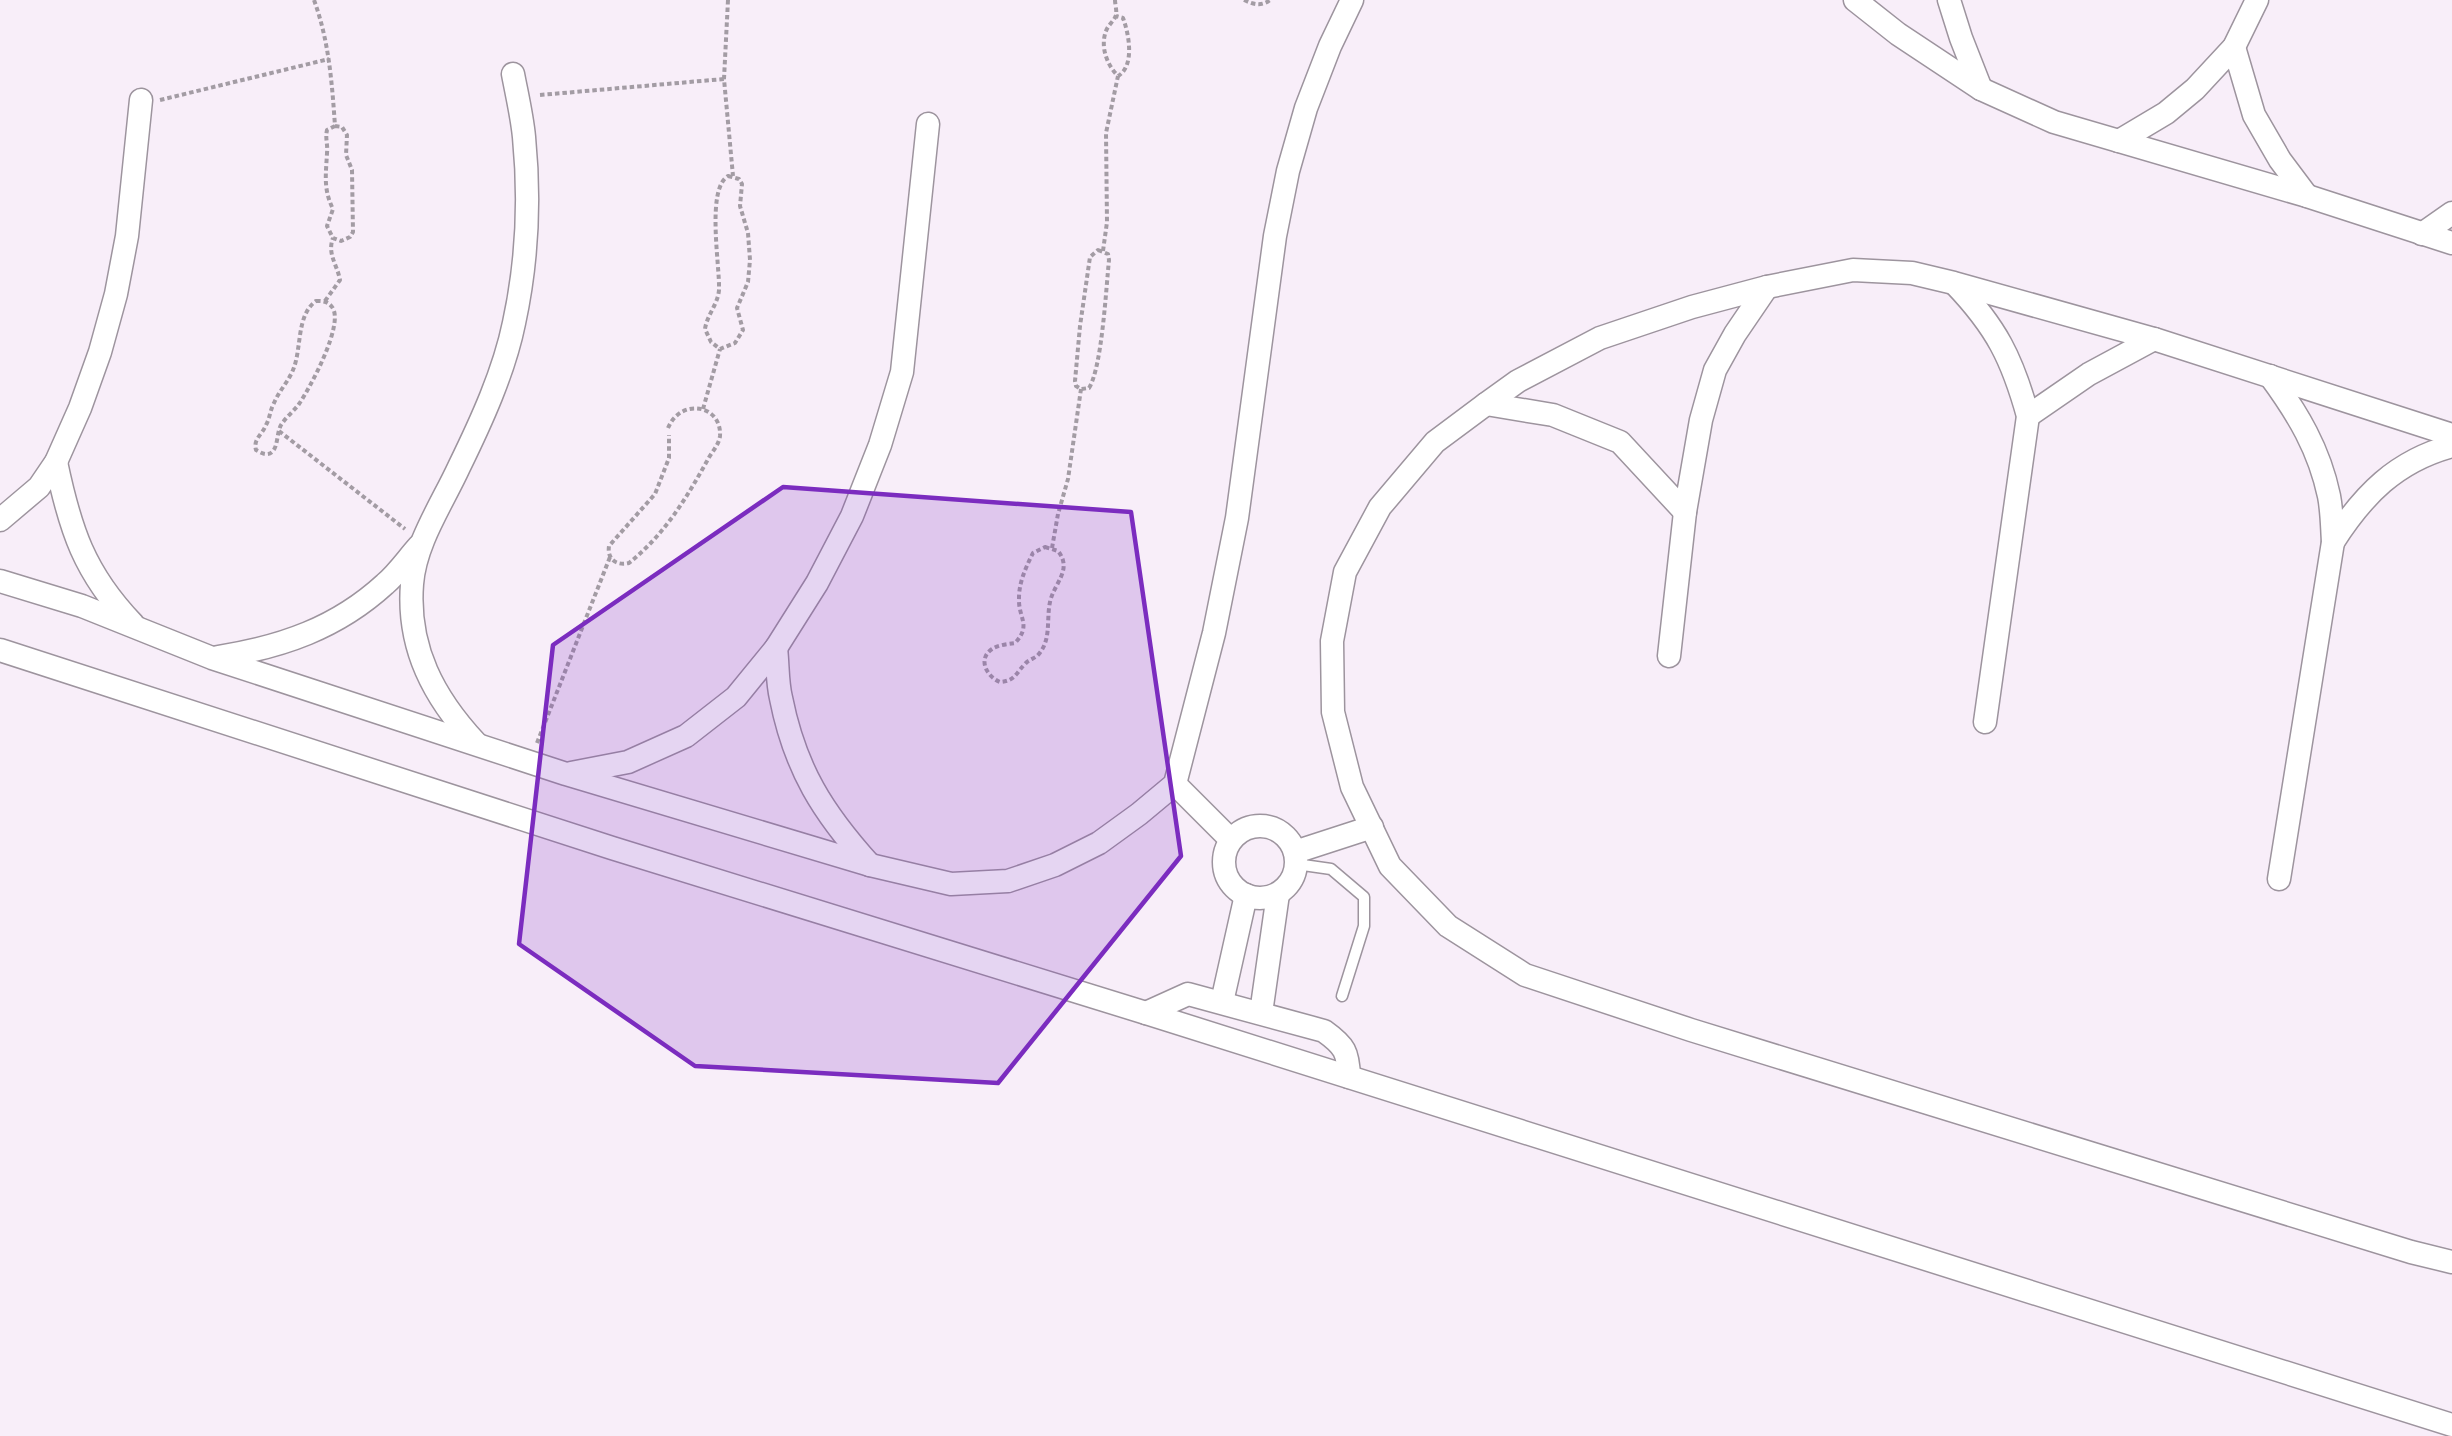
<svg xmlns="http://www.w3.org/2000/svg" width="2452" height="1436" font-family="'Public Sans',sans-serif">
  <rect width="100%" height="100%" fill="#f8eef9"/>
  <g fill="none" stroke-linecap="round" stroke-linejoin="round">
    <!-- lane casing -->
    <g stroke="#9d949e" stroke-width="13">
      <path id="lane" d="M 1296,864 L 1331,869 L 1364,897 L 1364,926 L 1342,996"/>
    </g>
    <!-- street casing -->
    <g stroke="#9d949e" stroke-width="25">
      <g id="street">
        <path d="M 1855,0 L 1898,34 L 1981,89 L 2054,122 L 2307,196 L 2452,243"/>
        <path d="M 1949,0 L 1961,38 L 1981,89"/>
        <path d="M 2234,47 L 2254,115 L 2280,160 L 2307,196"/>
        <path d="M 2119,141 L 2166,113 L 2195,89 L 2234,47 L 2257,0"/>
        <path d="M 2422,234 L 2452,213"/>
        <path d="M 1955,284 C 1996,327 2012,358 2028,416 L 1985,722"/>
        <path d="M 2270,376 C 2298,414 2319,449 2329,496 C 2332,511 2332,527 2333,542 L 2279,879"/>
        <path d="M 1486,404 L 1553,415 L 1620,442 L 1685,512"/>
        <path d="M 2028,416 L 2089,374 L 2154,339"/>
        <path d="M 2452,435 L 2154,339 L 1954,283 L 1912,273 L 1853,270 L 1767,287 L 1692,307 L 1600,338 L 1518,381 L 1486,404 L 1435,442 L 1380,507 L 1345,572 L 1332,641 L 1333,712 L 1352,787 L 1390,866 L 1448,926 L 1525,975 L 1691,1030 L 2411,1252 L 2452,1262"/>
        <path d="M 56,462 C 70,529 84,573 133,624"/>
        <path d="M 0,520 L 39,487 L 56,462 L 80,408 L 100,352 L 116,294 L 127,236 L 141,100"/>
        <path d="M 2333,542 C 2363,495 2396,461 2452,446"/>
        <path d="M 0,581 L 82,606 L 212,658 L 566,774 L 870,865 L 951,884 L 1008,881 L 1055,865 L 1099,843 L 1139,814 L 1175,784 L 1214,633 L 1237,518 L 1275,236 L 1288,171 L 1306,108 L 1330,46 L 1352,0"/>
        <path d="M 776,648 C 778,664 777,682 781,698 C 795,769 823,813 870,865"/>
        <path d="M 0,650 L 612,848 L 1146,1013 L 2452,1425"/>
        <path d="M 1669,656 L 1685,512 L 1701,420 L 1715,370 L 1735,334 L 1767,287"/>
        <path d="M 218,657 C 282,647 337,628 385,584 C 398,573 408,558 419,546"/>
        <path d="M 476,743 C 434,698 407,648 412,584 C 415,543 442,504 459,467 C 481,422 504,372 514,323 C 527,263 530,198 524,137 C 522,116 517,95 513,74"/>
        <path d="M 571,773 L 628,762 L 686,736 L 736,697 L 776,648 L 817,583 L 852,516 L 880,445 L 902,372 L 928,124"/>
        <path d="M 1175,784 L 1231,840"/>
        <circle cx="1260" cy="862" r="36"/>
        <path d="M 1295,852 L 1372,827"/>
        <path d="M 1222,1002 L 1246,895"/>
        <path d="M 1146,1013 L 1188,994 L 1324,1031 C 1345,1046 1348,1052 1349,1077"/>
        <path d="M 1261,1013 L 1278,894"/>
      </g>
    </g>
    <!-- path -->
    <g stroke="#a39ca4" stroke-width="4" stroke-dasharray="4.5 3" stroke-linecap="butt">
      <path d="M 314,0 C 329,41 332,83 335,126"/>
      <path d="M 728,0 L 724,79 L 733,176"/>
      <path d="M 1115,0 C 1115,4 1117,11 1116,15 C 1115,20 1108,25 1106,31 C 1100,47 1107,65 1118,76 C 1135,66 1129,34 1123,18 L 1116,16"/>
      <path d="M 1244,0 C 1253,4 1261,7 1270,0"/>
      <path d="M 540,95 L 724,79"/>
      <path d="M 160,100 L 329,59"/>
      <path d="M 335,126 L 342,127 L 347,135 L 346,155 L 352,170 L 353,232 L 350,237 L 341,241 L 333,238 L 327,226 L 333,209 C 323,189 326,174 327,153 C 328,144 325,139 327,130 Z"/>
      <path d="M 728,176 L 739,179 L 742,184 L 740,206 L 748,233 L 750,260 L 748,282 L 737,308 L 743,330 L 735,343 L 720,349 L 711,342 L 705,329 C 707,315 718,304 719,290 C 720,266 706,189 728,176 Z"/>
      <path d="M 1098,250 L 1108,254 L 1109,260 C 1106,289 1102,367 1089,388 L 1081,389 L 1076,386 L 1075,381 L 1080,326 L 1090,257 Z"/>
      <path d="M 1103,251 L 1107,222 L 1106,133 L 1118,76"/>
      <path d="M 316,301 C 322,301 328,301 332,307 C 345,323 310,388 299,404 C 294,411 286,417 281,425 C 277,432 278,445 273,451 C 268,457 261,453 256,450 C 253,439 262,435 266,425 C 270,418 270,410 274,403 C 279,391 288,382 293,370 C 302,349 296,315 316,301 Z"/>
      <path d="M 325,301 L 340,280 C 337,264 327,254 333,238"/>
      <path d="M 703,409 L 720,349"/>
      <path d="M 668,428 C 681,397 722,405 720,436 C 719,445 711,453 707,461 C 686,499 664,535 629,563 C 616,566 607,559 609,546 L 655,494 L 669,458 L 669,435"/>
      <path d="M 279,431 L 405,529"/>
      <path d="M 1045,547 L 1058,551 C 1073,570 1054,583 1050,602 C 1046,621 1052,641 1037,656 C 1033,659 1028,660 1025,664 C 1016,673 1015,681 1000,682 C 987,677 977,659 992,649 C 998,645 1008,644 1015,643 C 1032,625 1018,618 1019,598 C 1019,582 1026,567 1033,553 Z"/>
      <path d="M 1052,548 L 1058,514 L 1068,479 L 1081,389"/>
      <path d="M 537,743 L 610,557"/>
    </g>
    <!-- lane -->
    <use href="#lane" stroke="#fff" stroke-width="10"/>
    <!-- street -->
    <use href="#street" stroke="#fff" stroke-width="22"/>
  </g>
  <!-- marked area -->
  <path fill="#7b2cbf" fill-opacity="0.2" stroke="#7b2cbf" stroke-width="4.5" stroke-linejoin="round" d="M 783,487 L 1131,512 L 1181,856 L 998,1083 L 695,1066 L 519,944 L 553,645 Z"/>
</svg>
